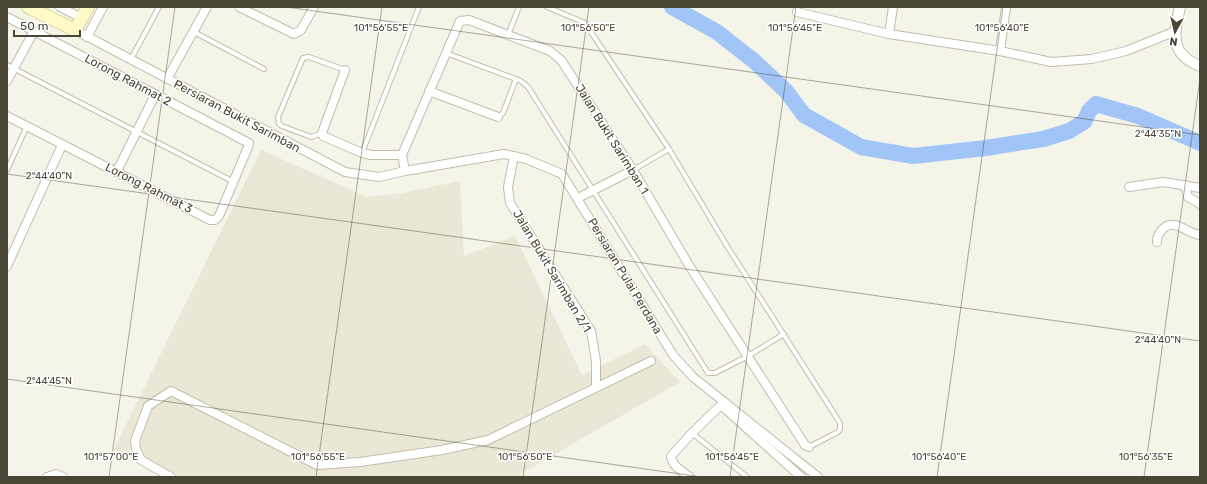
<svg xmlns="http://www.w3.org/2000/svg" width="1207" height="484" font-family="Rubik,sans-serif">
  <rect width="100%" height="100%" fill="#f5f4e9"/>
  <!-- residential -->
  <path fill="#eae7d6" d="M 261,150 L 367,197 L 402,193 L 460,181 L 464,256 L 515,236 L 582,375 L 645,344 L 680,382 L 515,477 L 166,477 L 114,449 Z"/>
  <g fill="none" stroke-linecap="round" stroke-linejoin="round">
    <!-- river -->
    <path stroke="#a1c5f6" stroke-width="16" d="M 672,7 L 717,32 L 754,61 L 786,91 L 804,115 L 861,147 L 913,156 L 986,148 L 1043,139 L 1069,131 L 1084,122 L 1089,111 L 1096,104 L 1138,116 L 1200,143"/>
    <!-- service casing -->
    <g stroke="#c2beaa" stroke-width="6">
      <g id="service">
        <path d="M 547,7 L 585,23 L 669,149 L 727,246 L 840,423 L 840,429 L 838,432 L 809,447"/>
        <path d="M 194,32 L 264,69"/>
        <path d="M 508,35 L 519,7"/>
        <path d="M 446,53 L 521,81 L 528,87 L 708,373 L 715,373 L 748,356 L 784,334"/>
        <path d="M 131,59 L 159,7"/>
        <path d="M 7,65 L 234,182"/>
        <path d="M 498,117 L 503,113 L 516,79"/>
        <path d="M 322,133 L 311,137 L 282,126 L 279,124 L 278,117 L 303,58 L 309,57 L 345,70"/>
        <path d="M 362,153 L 419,7"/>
        <path d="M 7,170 L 27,126"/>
        <path d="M 633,170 L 669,149"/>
        <path d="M 692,433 L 747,477"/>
      </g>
    </g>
    <!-- minor casing -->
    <g stroke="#c2beaa" stroke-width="10">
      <g id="minor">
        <path d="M 60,7 L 82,18"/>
        <path d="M 239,7 L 294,34 L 301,30 L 314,7"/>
        <path d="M 797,12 L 889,34 L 1000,51 L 1051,62 L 1092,59 L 1126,51 L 1176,31"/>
        <path d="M 7,17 L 245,141 L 249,143 L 248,147 L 219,216 L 215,220 L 210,220 L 7,116"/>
        <path d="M 75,30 L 345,172 L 379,177 L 405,171 L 504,154 L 526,159 L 562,174 L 673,355 L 693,377 L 818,477"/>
        <path d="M 889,34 L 893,7"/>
        <path d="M 87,37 L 103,7"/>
        <path d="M 1000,51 L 1006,7"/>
        <path d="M 345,70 L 322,133 L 323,136 L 362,153 L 371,155 L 402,155"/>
        <path d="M 167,79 L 207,7"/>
        <path d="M 7,81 L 34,31"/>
        <path d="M 429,91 L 498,117"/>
        <path d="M 514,156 L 508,187 L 510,203 L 591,331 L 596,361 L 596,387"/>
        <path d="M 117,171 L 155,95"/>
        <path d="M 405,171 L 402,155 L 460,21 L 469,20 L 550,51 L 561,60 L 633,170 L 690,267 L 805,445 L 809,447"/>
        <path d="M 1185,185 L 1188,197 L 1200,204"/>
        <path d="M 1129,187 L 1163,182 L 1200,188"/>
        <path d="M 578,198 L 633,170"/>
        <path d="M 1157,242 C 1157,237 1158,234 1162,230 C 1173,216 1187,234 1200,235"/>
        <path d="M 7,266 L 62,145"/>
        <path d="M 47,477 L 56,474 L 63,477"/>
        <path d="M 171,477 L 141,460 L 136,449 L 135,441 L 148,406 L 171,391 L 317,465 L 360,462 L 442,450 L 488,440 L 651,361"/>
        <path d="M 690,477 C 682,471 672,466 671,456 L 692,433 L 721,405 L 801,477"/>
      </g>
    </g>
    <!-- tertiary casing -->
    <g stroke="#c2beaa" stroke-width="12">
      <path id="tertiary" d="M 1180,7 C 1174,34 1169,54 1200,66"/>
    </g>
    <!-- secondary casing -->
    <g stroke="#d9d395" stroke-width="14">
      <path id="secondary" d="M 28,7 L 75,30 L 88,7"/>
    </g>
    <!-- service -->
    <use href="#service" stroke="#fff" stroke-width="4"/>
    <!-- minor -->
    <use href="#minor" stroke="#fff" stroke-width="8"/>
    <!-- tertiary -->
    <use href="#tertiary" stroke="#fff" stroke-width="10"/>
    <!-- secondary -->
    <use href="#secondary" stroke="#fffbc9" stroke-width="12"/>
  </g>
  <!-- ticks -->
  <path fill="none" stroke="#4a4636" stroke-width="1" stroke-opacity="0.45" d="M 286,7 L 1200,135M 7,174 L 1200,341M 7,379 L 702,477M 109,477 L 175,7M 316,477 L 382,7M 523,477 L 589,7M 730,477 L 796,7M 937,477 L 1003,7M 1144,477 L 1200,79"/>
  <g text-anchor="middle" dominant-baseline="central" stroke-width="3" stroke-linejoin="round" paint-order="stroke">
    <!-- street labels -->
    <g font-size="12" fill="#4a4636" stroke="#fff">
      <text transform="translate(128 80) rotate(28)">Lorong Rahmat 2</text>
      <text transform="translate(237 116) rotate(28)">Persiaran Bukit Sarimban</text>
      <text transform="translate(612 139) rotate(58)">Jalan Bukit Sarimban 1</text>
      <text transform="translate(149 188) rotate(27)">Lorong Rahmat 3</text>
      <text transform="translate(552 271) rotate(59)">Jalan Bukit Sarimban 2/1</text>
      <text transform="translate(625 276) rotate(59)">Persiaran Pulai Perdana</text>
    </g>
  </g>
  <g font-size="10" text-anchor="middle" fill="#4a4636" stroke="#fff" stroke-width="3" stroke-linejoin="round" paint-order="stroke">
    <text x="381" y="31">101°56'55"E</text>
    <text x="588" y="31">101°56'50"E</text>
    <text x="795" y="31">101°56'45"E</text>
    <text x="1002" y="31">101°56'40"E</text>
    <text x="1158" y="137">2°44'35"N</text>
    <text x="49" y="179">2°44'40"N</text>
    <text x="1158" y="343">2°44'40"N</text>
    <text x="49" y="384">2°44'45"N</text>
    <text x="111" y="460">101°57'00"E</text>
    <text x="318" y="460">101°56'55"E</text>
    <text x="525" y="460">101°56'50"E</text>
    <text x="732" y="460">101°56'45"E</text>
    <text x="939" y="460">101°56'40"E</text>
    <text x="1146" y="460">101°56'35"E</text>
  </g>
  <!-- border -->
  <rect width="1207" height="484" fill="none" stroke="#4a4636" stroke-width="16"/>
  <!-- north arrow -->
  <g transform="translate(1175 32) rotate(188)" stroke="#ffffff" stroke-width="3" paint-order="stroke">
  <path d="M0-3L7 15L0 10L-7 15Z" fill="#4a4636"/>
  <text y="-6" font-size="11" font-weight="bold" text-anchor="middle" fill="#4a4636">N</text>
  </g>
  <!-- scale -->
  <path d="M14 30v6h66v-6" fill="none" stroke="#4a4636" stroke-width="2"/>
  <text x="20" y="30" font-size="12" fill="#4a4636" stroke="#ffffff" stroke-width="3" paint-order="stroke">50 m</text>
</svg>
